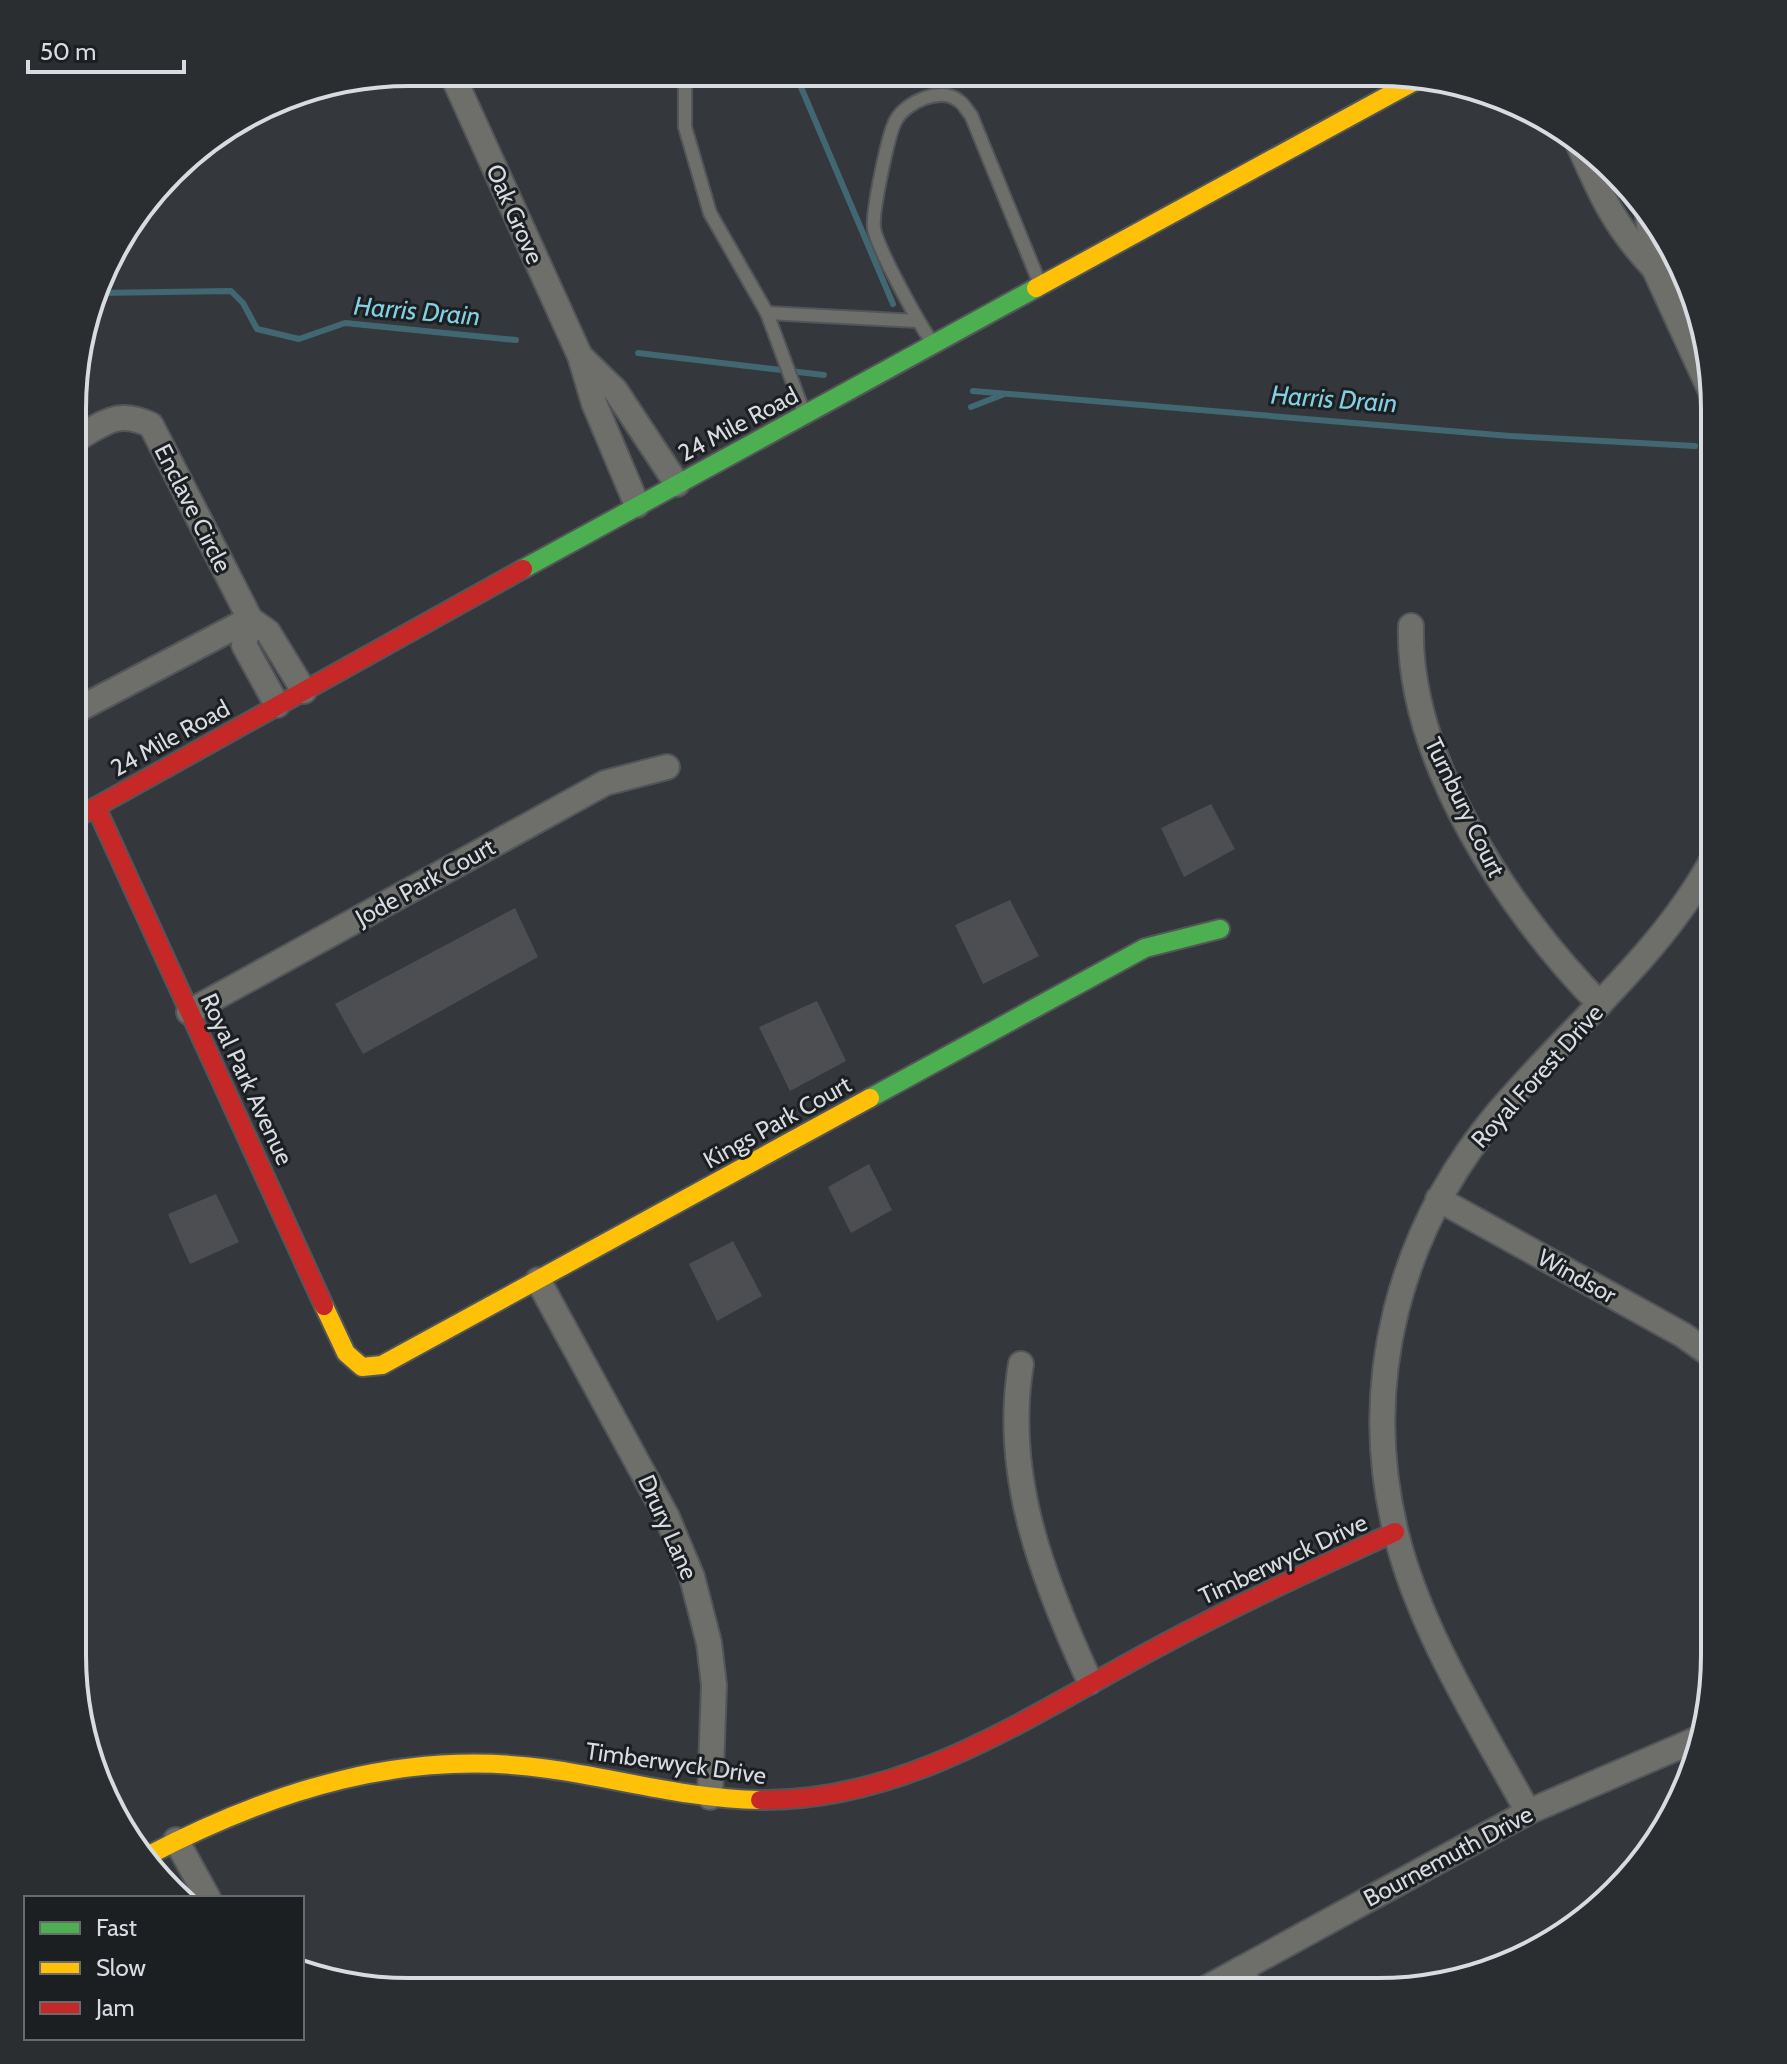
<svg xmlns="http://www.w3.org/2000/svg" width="1787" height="2064" font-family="Cabin,sans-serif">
  <rect width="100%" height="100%" fill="#34383c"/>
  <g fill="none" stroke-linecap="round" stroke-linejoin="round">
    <!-- stream -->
    <g stroke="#416872" stroke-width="6">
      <path d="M 795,73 L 893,304"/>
      <path d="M 97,293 L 231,291 L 243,303 L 257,329 L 299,339 L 345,323 L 516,340"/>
      <path d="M 638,353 L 824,375"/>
      <path d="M 973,391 L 1510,436 L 1695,446"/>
      <path d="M 971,407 L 1002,395"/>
    </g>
  </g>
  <!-- building -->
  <g fill="#4d4e51">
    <path d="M 1211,804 L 1235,849 L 1184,877 L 1161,828 Z"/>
    <path d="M 1010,900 L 1039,956 L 983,984 L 955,925 Z"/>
    <path d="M 515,908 L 538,957 L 363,1054 L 335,1004 Z"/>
    <path d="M 817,1001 L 846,1061 L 790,1091 L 759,1027 Z"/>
    <path d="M 869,1164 L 892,1210 L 851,1233 L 828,1187 Z"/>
    <path d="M 216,1194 L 239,1242 L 190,1264 L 168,1214 Z"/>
    <path d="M 733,1241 L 762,1296 L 717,1321 L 689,1264 Z"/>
  </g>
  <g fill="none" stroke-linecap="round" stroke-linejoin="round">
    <!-- lane casing -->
    <g stroke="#525659" stroke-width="16">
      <g id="lane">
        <path d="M 685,73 L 685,127 L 710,213 L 767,313 L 804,413"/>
        <path d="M 767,313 L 917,321"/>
        <path d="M 932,342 C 919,324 877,248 874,228 C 872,212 888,134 896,120 C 906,102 941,86 959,101 C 964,104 967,111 971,115 L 1040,284"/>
      </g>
    </g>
    <!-- street casing -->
    <g stroke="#525659" stroke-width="28">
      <g id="street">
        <path d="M 451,72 L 580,356 L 594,403 L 637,505"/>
        <path d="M 1578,143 C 1601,195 1614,226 1654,268"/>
        <path d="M 1648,217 L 1654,268 L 1713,396"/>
        <path d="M 582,358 L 615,390 L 677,484"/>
        <path d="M 78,438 C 107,421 118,410 151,425 L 250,619 L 268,632 L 304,691"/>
        <path d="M 250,619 L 244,645 L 277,705"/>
        <path d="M 1411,626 C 1407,759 1510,913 1600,1004"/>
        <path d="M 77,710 L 250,619"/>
        <path d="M 189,1012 L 605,783 L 667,767"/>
        <path d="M 1438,1199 L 1683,1335 L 1714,1357"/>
        <path d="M 538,1280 L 667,1517 L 692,1577 L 709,1643 L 714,1685 L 710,1797"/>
        <path d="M 1021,1364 C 1002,1476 1044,1582 1090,1682"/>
        <path d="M 1528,1812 C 1481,1726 1419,1629 1396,1533 C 1359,1383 1399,1232 1497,1114 C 1570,1027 1661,956 1715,855"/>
        <path d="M 176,1840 L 208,1898"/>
        <path d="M 1241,1969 L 1252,1991"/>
        <path d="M 1201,1991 L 1528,1812 L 1702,1737"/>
      </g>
    </g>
    <!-- fast casing -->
    <g stroke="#525659" stroke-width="22">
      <g id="fast">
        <path d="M 523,569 L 1036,288"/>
        <path d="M 870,1098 L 1145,948 L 1220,929"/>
      </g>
    </g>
    <!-- slow casing -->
    <g stroke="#525659" stroke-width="22">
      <g id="slow">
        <path d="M 1036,288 L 1424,76"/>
        <path d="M 324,1306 L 346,1353 L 362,1367 L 382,1365 L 870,1098"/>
        <path d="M 147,1856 C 274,1790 405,1748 549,1769 C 619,1779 689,1799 760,1800"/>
      </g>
    </g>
    <!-- jam casing -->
    <g stroke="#525659" stroke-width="22">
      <g id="jam">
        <path d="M 96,807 L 324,1306"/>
        <path d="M 76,818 L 523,569"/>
        <path d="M 760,1800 C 906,1802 1031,1715 1156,1648 C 1234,1606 1314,1569 1395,1532"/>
      </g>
    </g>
    <!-- lane -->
    <use href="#lane" stroke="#6e6e6b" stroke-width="12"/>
    <!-- street -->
    <use href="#street" stroke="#6e6e6b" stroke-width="24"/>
    <!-- fast -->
    <use href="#fast" stroke="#4caf50" stroke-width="18"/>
    <!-- slow -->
    <use href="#slow" stroke="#ffc107" stroke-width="18"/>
    <!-- jam -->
    <use href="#jam" stroke="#c62828" stroke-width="18"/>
  </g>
  <g text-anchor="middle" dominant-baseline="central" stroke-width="6" stroke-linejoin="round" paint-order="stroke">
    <!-- street labels -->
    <g font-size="24" fill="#d8dce1" stroke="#1c1f22">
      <text transform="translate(515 214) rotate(66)">Oak Grove</text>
      <text transform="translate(738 424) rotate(-28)">24 Mile Road</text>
      <text transform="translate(193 508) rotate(63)">Enclave Circle</text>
      <text transform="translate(170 738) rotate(-29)">24 Mile Road</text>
      <text transform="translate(1465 807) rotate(64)">Turnbury Court</text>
      <text transform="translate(425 882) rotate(-29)">Jode Park Court</text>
      <text transform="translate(1537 1076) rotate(-48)">Royal Forest Drive</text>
      <text transform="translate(247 1079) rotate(65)">Royal Park Avenue</text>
      <text transform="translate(777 1122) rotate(-29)">Kings Park Court</text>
      <text transform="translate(1577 1276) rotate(29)">Windsor</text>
      <text transform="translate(668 1527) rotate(66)">Drury Lane</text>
      <text transform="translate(1283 1559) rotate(-25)">Timberwyck Drive</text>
      <text transform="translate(676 1763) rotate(8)">Timberwyck Drive</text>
      <text transform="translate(1448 1856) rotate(-28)">Bournemuth Drive</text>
    </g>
    <!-- water labels -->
    <g font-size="26" font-style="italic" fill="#83d0e2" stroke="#1c1f22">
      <text transform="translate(417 311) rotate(5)">Harris Drain</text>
      <text transform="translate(1334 399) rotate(4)">Harris Drain</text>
    </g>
  </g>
  <!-- crop -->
  <path d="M0 0H1787V2064H0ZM409 86H1378A323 323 0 0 1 1701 409V1655A323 323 0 0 1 1378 1978H409A323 323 0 0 1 86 1655V409A323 323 0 0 1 409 86Z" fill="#2b2e31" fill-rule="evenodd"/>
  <path fill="none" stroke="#d8dce1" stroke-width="4" d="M409 86H1378A323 323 0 0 1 1701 409V1655A323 323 0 0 1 1378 1978H409A323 323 0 0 1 86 1655V409A323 323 0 0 1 409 86Z"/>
  <!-- legend -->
  <rect x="24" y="1896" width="280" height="144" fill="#1c1f22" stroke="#676b6e" stroke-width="2"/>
  <rect x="40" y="1922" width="40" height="12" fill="#4caf50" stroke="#676b6e" stroke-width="2"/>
  <text x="96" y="1936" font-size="24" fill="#d8dce1">Fast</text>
  <rect x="40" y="1962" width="40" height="12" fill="#ffc107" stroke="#676b6e" stroke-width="2"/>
  <text x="96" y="1976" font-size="24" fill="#d8dce1">Slow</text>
  <rect x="40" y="2002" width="40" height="12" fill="#c62828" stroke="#676b6e" stroke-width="2"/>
  <text x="96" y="2016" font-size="24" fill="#d8dce1">Jam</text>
  <!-- scale -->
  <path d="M28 60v12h156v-12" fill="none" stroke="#d8dce1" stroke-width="4"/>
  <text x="40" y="60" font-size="24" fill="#d8dce1" stroke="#1c1f22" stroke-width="6" paint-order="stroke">50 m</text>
</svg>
